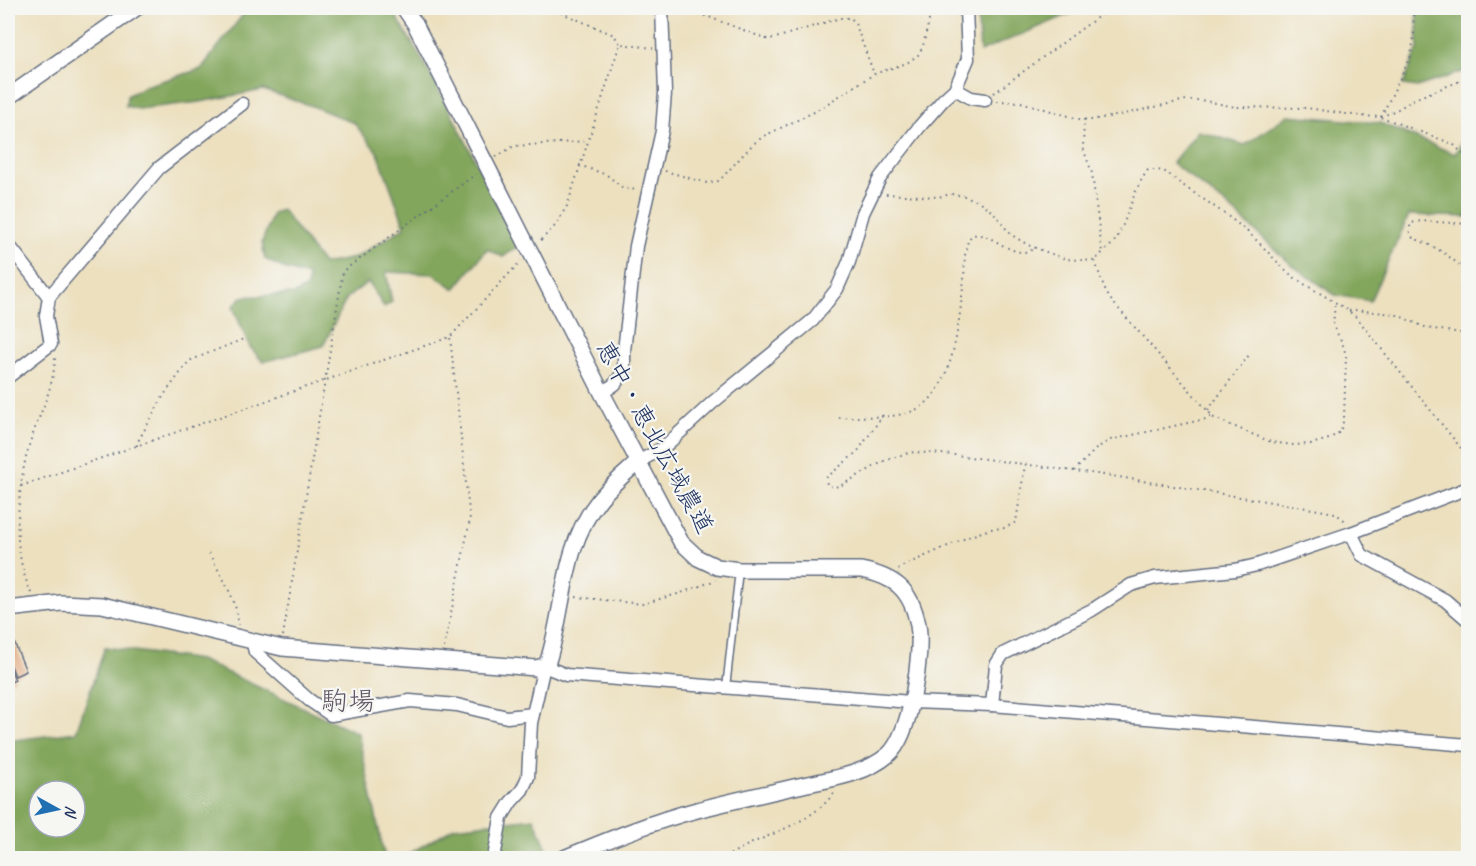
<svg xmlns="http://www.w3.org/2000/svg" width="1476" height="866" font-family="Caveat,'Klee One',sans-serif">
  <rect width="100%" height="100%" fill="#f6f6f2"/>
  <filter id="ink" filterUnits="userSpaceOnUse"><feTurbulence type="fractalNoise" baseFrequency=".0167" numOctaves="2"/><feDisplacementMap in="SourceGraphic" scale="12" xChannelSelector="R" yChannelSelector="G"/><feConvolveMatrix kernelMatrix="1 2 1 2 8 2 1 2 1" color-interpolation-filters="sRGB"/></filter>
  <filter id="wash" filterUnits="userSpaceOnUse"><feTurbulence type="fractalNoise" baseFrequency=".008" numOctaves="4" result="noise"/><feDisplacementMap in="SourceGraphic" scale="24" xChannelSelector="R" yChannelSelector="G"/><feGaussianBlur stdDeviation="1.35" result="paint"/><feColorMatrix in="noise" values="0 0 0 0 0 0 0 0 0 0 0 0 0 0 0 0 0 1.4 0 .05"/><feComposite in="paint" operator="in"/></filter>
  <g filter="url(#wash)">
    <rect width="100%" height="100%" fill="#ece0bf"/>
    <!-- forest -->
    <g fill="#82a65b" stroke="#4e6a5c" stroke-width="1.5" fill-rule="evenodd">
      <path d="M 248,8 L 391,8 C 439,84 478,165 518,246 L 503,257 L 487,249 L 455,289 L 433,274 L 386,272 L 392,302 L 384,307 L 368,282 L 347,298 L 323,346 L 263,362 L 250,347 L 233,307 L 242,297 L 295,294 L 307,287 L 308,276 L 287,270 L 265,259 L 262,242 L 273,213 L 282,210 L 323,264 L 355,258 L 405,227 L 378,153 L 354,123 L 315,107 L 263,90 L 200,102 L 138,109 L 126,106 L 127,96 L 145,86 L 201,69 Z"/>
      <path d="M 977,8 L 1084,8 L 980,52 Z"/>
      <path d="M 1417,8 L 1468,8 L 1468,70 L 1417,87 L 1403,85 L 1418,48 Z"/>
      <path d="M 1288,115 L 1380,123 L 1455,154 L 1468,130 L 1468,217 L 1409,215 L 1370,301 L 1335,295 L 1293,266 L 1225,204 L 1172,163 L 1198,131 L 1245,145 Z"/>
      <path d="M 105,647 L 200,660 L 358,733 L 385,858 L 8,858 L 8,741 L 76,732 ZM 39,791 L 75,791 L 75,827 L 39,827 Z"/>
      <path d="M 534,818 L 551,858 L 402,858 L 454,827 Z"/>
    </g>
    <g id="blocks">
      <!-- building -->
      <g fill="#dfa174">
        <path d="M 14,642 L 26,671 L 15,676 L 8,658 L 8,645 Z"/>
        <path d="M 8,663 L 15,680 L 8,683 Z"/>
      </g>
    </g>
  </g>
  <g filter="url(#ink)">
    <use href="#blocks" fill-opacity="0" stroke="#646d80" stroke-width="1.5"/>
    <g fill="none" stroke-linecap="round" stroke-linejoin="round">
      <!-- service casing -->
      <g stroke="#646d80" stroke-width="9">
        <path id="service" d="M 726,688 L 739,570"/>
      </g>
      <!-- minor casing -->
      <g stroke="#646d80" stroke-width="15">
        <g id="minor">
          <path d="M 955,89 L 971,98 L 985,100"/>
          <path d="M 8,246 L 11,248 L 49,297"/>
          <path d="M 8,377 L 51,344 L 46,316 L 49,297 L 159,168 L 242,104"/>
          <path d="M 602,393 L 615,384 L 624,371 L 624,351 L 636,246 L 662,131 L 665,93 L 662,8"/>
          <path d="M 638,462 L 663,448 L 712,403 L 813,320 L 837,289 L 849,262 L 863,213 L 880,178 L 920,126 L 943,100 L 955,89 L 968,59 L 966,8"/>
          <path d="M 1351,533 L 1362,555 L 1445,600 L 1468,620"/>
          <path d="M 252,640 L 255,652 L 309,700 L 331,715 L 410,701 L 457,705 L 507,717 L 533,714"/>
          <path d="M 992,705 L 996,665 L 1003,654 L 1092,610 L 1131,585 L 1155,578 L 1235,570 L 1257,565 L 1351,533 L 1468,488"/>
          <path d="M 494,858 L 501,818 L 511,802 L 522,790 L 528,777 L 531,723 L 544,666 L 566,675 L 911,702 L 992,705 L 1468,745"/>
        </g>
      </g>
      <!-- tertiary casing -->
      <g stroke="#646d80" stroke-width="18">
        <g id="tertiary">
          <path d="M 404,8 L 415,24 L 602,393 L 681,542 L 698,558 L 717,567 L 739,570 L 861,570 C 895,577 911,589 918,625 C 923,653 911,736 888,755 C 866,774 831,779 803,785 C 768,793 732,801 697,810 C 651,822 608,840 564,858"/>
          <path d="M 8,97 L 136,8"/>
          <path d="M 8,609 L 61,603 L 102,605 L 282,648 L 536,668 L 544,666 L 548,661 C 565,608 562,546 599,500 C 610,486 625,474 638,462"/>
        </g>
      </g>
      <!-- path -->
      <g stroke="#646d80" stroke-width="2" stroke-dasharray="1.5 4.5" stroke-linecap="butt">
        <path d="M 550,8 L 614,35 L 620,44"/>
        <path d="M 675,8 L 709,17 L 769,40 L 840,18 L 851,18 L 855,23 L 874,74"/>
        <path d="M 994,93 L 1110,8"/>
        <path d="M 997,101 L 1021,102 L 1079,119 L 1091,120 L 1115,116 L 1186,100 L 1201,100 L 1235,107 L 1307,108 L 1359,116 L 1381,117 L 1453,144 L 1468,159"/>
        <path d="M 1381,117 L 1411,56 L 1414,37 L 1413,8"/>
        <path d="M 1381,117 L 1400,108 L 1414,99 L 1468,78"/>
        <path d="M 1084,119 L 1083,148 L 1092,173 L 1102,252"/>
        <path d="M 496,157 L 514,146 L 587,141"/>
        <path d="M 579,165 L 607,175 L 623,188 L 637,190"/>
        <path d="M 665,171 L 707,183 L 719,181 L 753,144 L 764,136 L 814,112 L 874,74 L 907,63 L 918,55 L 923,46 L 932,8"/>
        <path d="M 886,194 L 938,197 L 951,194 L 965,196 L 980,202 L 995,214 L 1010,234 L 1028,245 L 1065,259 L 1095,261 C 1102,251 1112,247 1118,236 C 1129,214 1133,190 1148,170 C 1170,169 1167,175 1184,186 C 1207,202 1230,216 1251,235 C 1264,247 1276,262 1290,274 C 1310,290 1336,300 1356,317 L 1468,457"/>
        <path d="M 1468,224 L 1421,221 L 1411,223 C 1409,229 1409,233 1413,238 C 1434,246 1455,257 1468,276"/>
        <path d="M 541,240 L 555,226 L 567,206 L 620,44 L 653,48"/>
        <path d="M 1095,261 L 1104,288 L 1110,299 L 1214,418 L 1271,442 L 1293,445 L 1311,444 L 1329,439 L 1340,432 L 1344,419 L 1346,355 L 1342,342 L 1333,326 L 1335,303"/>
        <path d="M 1349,311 L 1354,310 L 1395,314 L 1427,328 L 1468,334"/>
        <path d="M 1208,410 L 1249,355"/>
        <path d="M 883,415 L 858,451 L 826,478 L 827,485 L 833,487 L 840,486 L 884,461 L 901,455 L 914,452 L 955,455 L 1112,476 L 1296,506 L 1335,513 L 1347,522"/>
        <path d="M 839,418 C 863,415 890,420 913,411 C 955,394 959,319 964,279 C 965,266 963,245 972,235 C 994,231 1013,263 1035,248"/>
        <path d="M 137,446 L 137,443 L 164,395 L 189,361 L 246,338"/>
        <path d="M 1074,471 L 1097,448 L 1110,440 L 1206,419 L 1212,416"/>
        <path d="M 21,486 L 450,337 L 521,261"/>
        <path d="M 209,553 C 220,575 238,599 238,625"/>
        <path d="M 898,570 L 903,566 L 968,537 L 990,529 L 1005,528 L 1016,522 L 1025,465"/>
        <path d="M 31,593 C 25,579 21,565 19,549 C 15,528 21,475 27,453 C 35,421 54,392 55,357"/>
        <path d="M 576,597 L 642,604 L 681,593 L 716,580"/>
        <path d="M 283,636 L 343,271 L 476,174"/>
        <path d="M 444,648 L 470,520 L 450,337"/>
        <path d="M 725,858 C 760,834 808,828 835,792"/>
      </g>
      <!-- service -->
      <use href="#service" stroke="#fff" stroke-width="6"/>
      <!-- minor -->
      <use href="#minor" stroke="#fff" stroke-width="12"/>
      <!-- tertiary -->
      <use href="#tertiary" stroke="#fff" stroke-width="15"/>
    </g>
  </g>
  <g text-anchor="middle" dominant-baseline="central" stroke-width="4.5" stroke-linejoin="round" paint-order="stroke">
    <!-- street labels -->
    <g font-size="24" fill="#1b2f5e" stroke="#f6f6f2">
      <text transform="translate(655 437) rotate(61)">恵中・恵北広域農道</text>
    </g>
    <!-- quarter labels -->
    <g font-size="27" fill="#605766" stroke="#f6f6f2">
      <text x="348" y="701">駒場</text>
    </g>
  </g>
  <!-- margin -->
  <rect width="1476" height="866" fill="none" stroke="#f6f6f2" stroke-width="30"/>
  <!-- north arrow -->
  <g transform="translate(57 809) rotate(98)"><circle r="28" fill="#f6f6f2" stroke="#9ea6b7" stroke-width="1.5"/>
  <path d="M0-4.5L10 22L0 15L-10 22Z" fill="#1f6fb2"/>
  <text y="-9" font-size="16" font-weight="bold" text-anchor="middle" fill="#1b2f5e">N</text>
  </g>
</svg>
